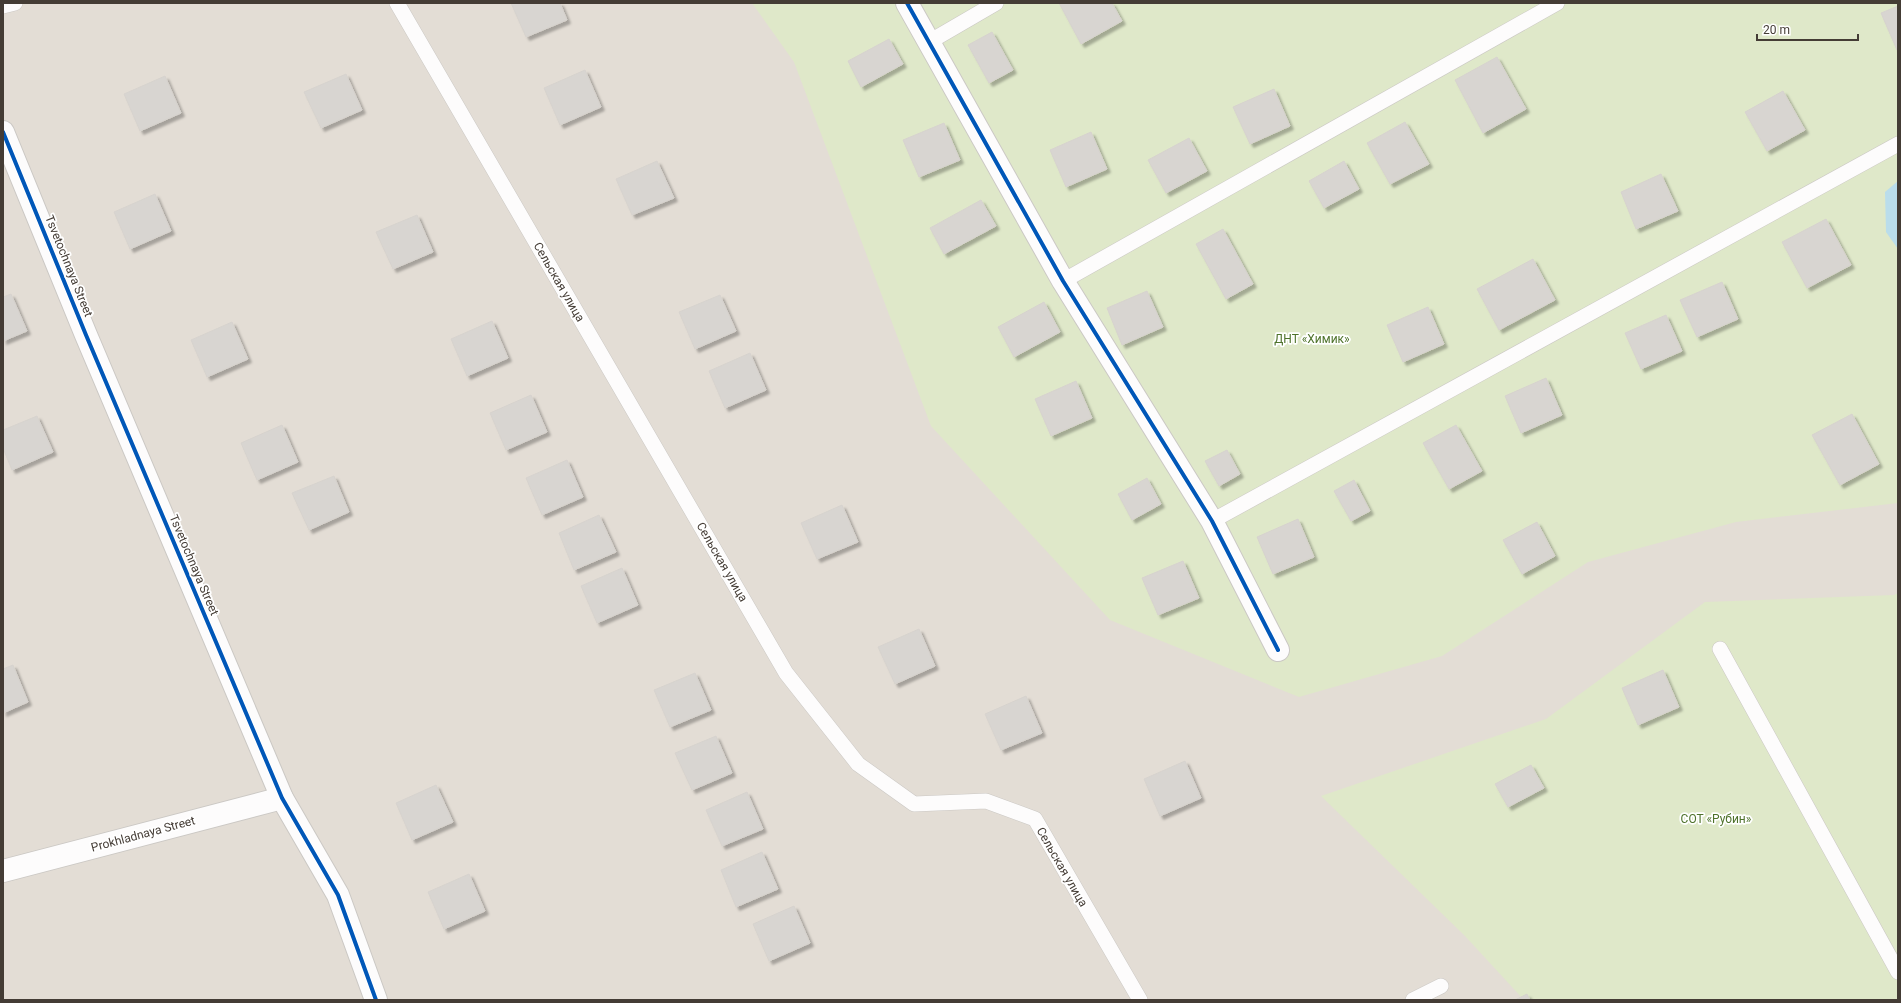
<svg xmlns="http://www.w3.org/2000/svg" width="1901" height="1003" font-family="Roboto,sans-serif">
  <defs>
    <filter id="shadow"><feDropShadow dx="3.5" dy="3.5" stdDeviation="1" flood-color="#0004"/></filter>
  </defs>
  <rect width="100%" height="100%" fill="#efece8"/>
  <!-- residential -->
  <rect fill="#e3ddd5" x="3" y="3" width="1895" height="997"/>
  <!-- green -->
  <g fill="#dfe8c9">
    <path d="M 752,3 L 1898,3 L 1898,503 L 1736,522 L 1588,562 L 1442,656 L 1299,697 L 1110,620 L 931,426 L 794,62 Z"/>
    <path d="M 1898,593 L 1898,1000 L 1524,1000 L 1465,936 L 1321,796 L 1546,719 L 1705,602 L 1894,595 Z"/>
  </g>
  <!-- water -->
  <path fill="#baddeb" d="M 1898,181 L 1898,249 L 1886,232 L 1885,192 Z"/>
  <!-- building -->
  <g fill="#d8d5d1" stroke="#d7d3ce" filter="url(#shadow)">
    <path d="M 511,3 L 560,3 L 567,20 L 526,37 Z"/>
    <path d="M 1059,3 L 1112,3 L 1122,21 L 1081,44 Z"/>
    <path d="M 1898,6 L 1898,49 L 1897,50 L 1881,13 Z"/>
    <path d="M 992,32 L 1013,70 L 989,83 L 968,45 Z"/>
    <path d="M 889,39 L 903,64 L 861,87 L 848,61 Z"/>
    <path d="M 1497,57 L 1526,109 L 1483,133 L 1455,80 Z"/>
    <path d="M 585,70 L 601,107 L 560,125 L 544,88 Z"/>
    <path d="M 346,74 L 362,110 L 321,128 L 304,92 Z"/>
    <path d="M 165,76 L 181,113 L 140,131 L 124,94 Z"/>
    <path d="M 1274,89 L 1290,126 L 1250,144 L 1233,107 Z"/>
    <path d="M 1783,91 L 1805,130 L 1767,151 L 1745,112 Z"/>
    <path d="M 1405,122 L 1429,164 L 1390,184 L 1367,143 Z"/>
    <path d="M 944,123 L 960,160 L 919,177 L 903,140 Z"/>
    <path d="M 1091,132 L 1107,169 L 1066,187 L 1050,150 Z"/>
    <path d="M 1189,138 L 1207,171 L 1166,193 L 1148,160 Z"/>
    <path d="M 657,161 L 674,198 L 632,215 L 616,179 Z"/>
    <path d="M 1344,161 L 1359,189 L 1324,208 L 1309,181 Z"/>
    <path d="M 1661,174 L 1678,211 L 1636,229 L 1621,192 Z"/>
    <path d="M 155,194 L 171,231 L 130,249 L 114,212 Z"/>
    <path d="M 981,200 L 996,226 L 944,254 L 930,228 Z"/>
    <path d="M 417,215 L 433,252 L 393,269 L 376,232 Z"/>
    <path d="M 1826,219 L 1851,265 L 1807,288 L 1782,242 Z"/>
    <path d="M 1223,229 L 1253,284 L 1226,299 L 1196,244 Z"/>
    <path d="M 1533,259 L 1555,300 L 1499,330 L 1477,289 Z"/>
    <path d="M 1722,282 L 1738,319 L 1697,337 L 1680,300 Z"/>
    <path d="M 1147,291 L 1163,327 L 1122,345 L 1107,308 Z"/>
    <path d="M 11,294 L 27,331 L 3,341 L 3,297 Z"/>
    <path d="M 720,295 L 736,331 L 695,349 L 679,312 Z"/>
    <path d="M 1044,302 L 1060,332 L 1014,357 L 998,327 Z"/>
    <path d="M 1428,307 L 1444,344 L 1403,362 L 1387,325 Z"/>
    <path d="M 1666,315 L 1682,351 L 1641,369 L 1625,333 Z"/>
    <path d="M 492,321 L 508,358 L 467,376 L 451,339 Z"/>
    <path d="M 232,322 L 248,359 L 207,377 L 191,340 Z"/>
    <path d="M 750,353 L 766,390 L 725,408 L 709,371 Z"/>
    <path d="M 1546,378 L 1562,415 L 1521,433 L 1505,396 Z"/>
    <path d="M 1076,381 L 1092,418 L 1051,436 L 1035,399 Z"/>
    <path d="M 531,395 L 547,432 L 506,450 L 490,413 Z"/>
    <path d="M 1852,414 L 1879,464 L 1840,485 L 1812,435 Z"/>
    <path d="M 37,416 L 53,452 L 12,470 L 3,448 L 3,430 Z"/>
    <path d="M 282,425 L 298,462 L 257,480 L 241,443 Z"/>
    <path d="M 1456,425 L 1482,471 L 1449,489 L 1423,443 Z"/>
    <path d="M 1227,450 L 1240,474 L 1219,486 L 1205,461 Z"/>
    <path d="M 567,460 L 583,497 L 542,515 L 526,478 Z"/>
    <path d="M 334,476 L 349,512 L 309,530 L 292,493 Z"/>
    <path d="M 1147,478 L 1161,504 L 1132,520 L 1118,494 Z"/>
    <path d="M 1354,480 L 1370,511 L 1351,521 L 1334,491 Z"/>
    <path d="M 842,505 L 858,542 L 817,559 L 801,523 Z"/>
    <path d="M 599,515 L 616,552 L 574,570 L 559,533 Z"/>
    <path d="M 1298,519 L 1314,557 L 1273,574 L 1257,537 Z"/>
    <path d="M 1537,522 L 1555,556 L 1522,574 L 1503,540 Z"/>
    <path d="M 1183,561 L 1199,598 L 1158,615 L 1142,578 Z"/>
    <path d="M 622,568 L 638,605 L 597,623 L 581,586 Z"/>
    <path d="M 919,629 L 935,666 L 895,684 L 878,647 Z"/>
    <path d="M 13,665 L 28,702 L 3,713 L 3,669 Z"/>
    <path d="M 1663,670 L 1679,707 L 1638,725 L 1622,688 Z"/>
    <path d="M 695,673 L 711,710 L 670,727 L 654,690 Z"/>
    <path d="M 1026,696 L 1042,733 L 1001,750 L 985,714 Z"/>
    <path d="M 716,736 L 732,773 L 692,790 L 675,753 Z"/>
    <path d="M 1185,761 L 1201,798 L 1160,816 L 1144,779 Z"/>
    <path d="M 1531,765 L 1544,788 L 1508,807 L 1495,784 Z"/>
    <path d="M 436,785 L 453,822 L 412,840 L 396,803 Z"/>
    <path d="M 747,792 L 763,829 L 722,846 L 706,810 Z"/>
    <path d="M 762,852 L 778,889 L 736,907 L 721,870 Z"/>
    <path d="M 469,874 L 485,911 L 444,929 L 428,892 Z"/>
    <path d="M 794,906 L 810,943 L 769,961 L 753,924 Z"/>
    <path d="M 1527,994 L 1530,1000 L 1515,1000 Z"/>
  </g>
  <g fill="none" stroke-linecap="round" stroke-linejoin="round">
    <!-- service casing -->
    <g stroke="#cbc8c4" stroke-width="16">
      <g id="service">
        <path d="M 397,3 L 786,673 L 858,764 L 914,804 L 986,801 L 1035,819 L 1140,1000"/>
        <path d="M 3,6 L 15,3"/>
        <path d="M 929,42 L 996,3"/>
        <path d="M 1063,281 L 1557,3"/>
        <path d="M 1212,521 L 1898,144"/>
        <path d="M 1720,649 L 1898,972"/>
        <path d="M 1413,1000 L 1441,986"/>
      </g>
    </g>
    <!-- minor casing -->
    <g stroke="#cbc8c4" stroke-width="24">
      <g id="minor">
        <path d="M 907,3 L 1063,281 L 1212,521 L 1278,650"/>
        <path d="M 3,132 L 86,335 L 282,798 L 338,895 L 376,1000"/>
        <path d="M 3,871 L 282,798"/>
      </g>
    </g>
    <!-- service -->
    <use href="#service" stroke="#fdfcfc" stroke-width="15"/>
    <!-- minor -->
    <use href="#minor" stroke="#fdfcfc" stroke-width="22"/>
    <!-- cycleway casing -->
    <g stroke="#fff" stroke-width="6">
      <g id="cycleway">
        <path d="M 907,3 L 1063,281 L 1212,521 L 1278,650"/>
        <path d="M 3,132 L 86,335 L 282,798 L 338,895 L 376,1000"/>
      </g>
    </g>
    <!-- cycleway -->
    <use href="#cycleway" stroke="#0057b8" stroke-width="4"/>
  </g>
  <g text-anchor="middle" dominant-baseline="central" stroke-width="3.5" stroke-linejoin="round" paint-order="stroke">
    <!-- street labels -->
    <g font-size="12" fill="#443c35" stroke="#fff">
      <text transform="translate(69 266) rotate(68)">Tsvetochnaya Street</text>
      <text transform="translate(559 282) rotate(60)">Сельская улица</text>
      <text transform="translate(722 562) rotate(60)">Сельская улица</text>
      <text transform="translate(194 565) rotate(67)">Tsvetochnaya Street</text>
      <text transform="translate(143 834) rotate(-15)">Prokhladnaya Street</text>
      <text transform="translate(1062 867) rotate(60)">Сельская улица</text>
    </g>
    <!-- park labels -->
    <g font-size="12" fill="#4e722b" stroke="#fff">
      <text x="1312" y="339">ДНТ «Химик»</text>
      <text x="1716" y="819">СОТ «Рубин»</text>
    </g>
  </g>
  <!-- border -->
  <rect width="1901" height="1003" fill="none" stroke="#443c35" stroke-width="8"/>
  <!-- scale -->
  <path d="M1757 34v6h101v-6" fill="none" stroke="#443c35" stroke-width="2"/>
  <text x="1763" y="34" font-size="12" fill="#443c35" stroke="#ffffff" stroke-width="3" paint-order="stroke">20 m</text>
</svg>
